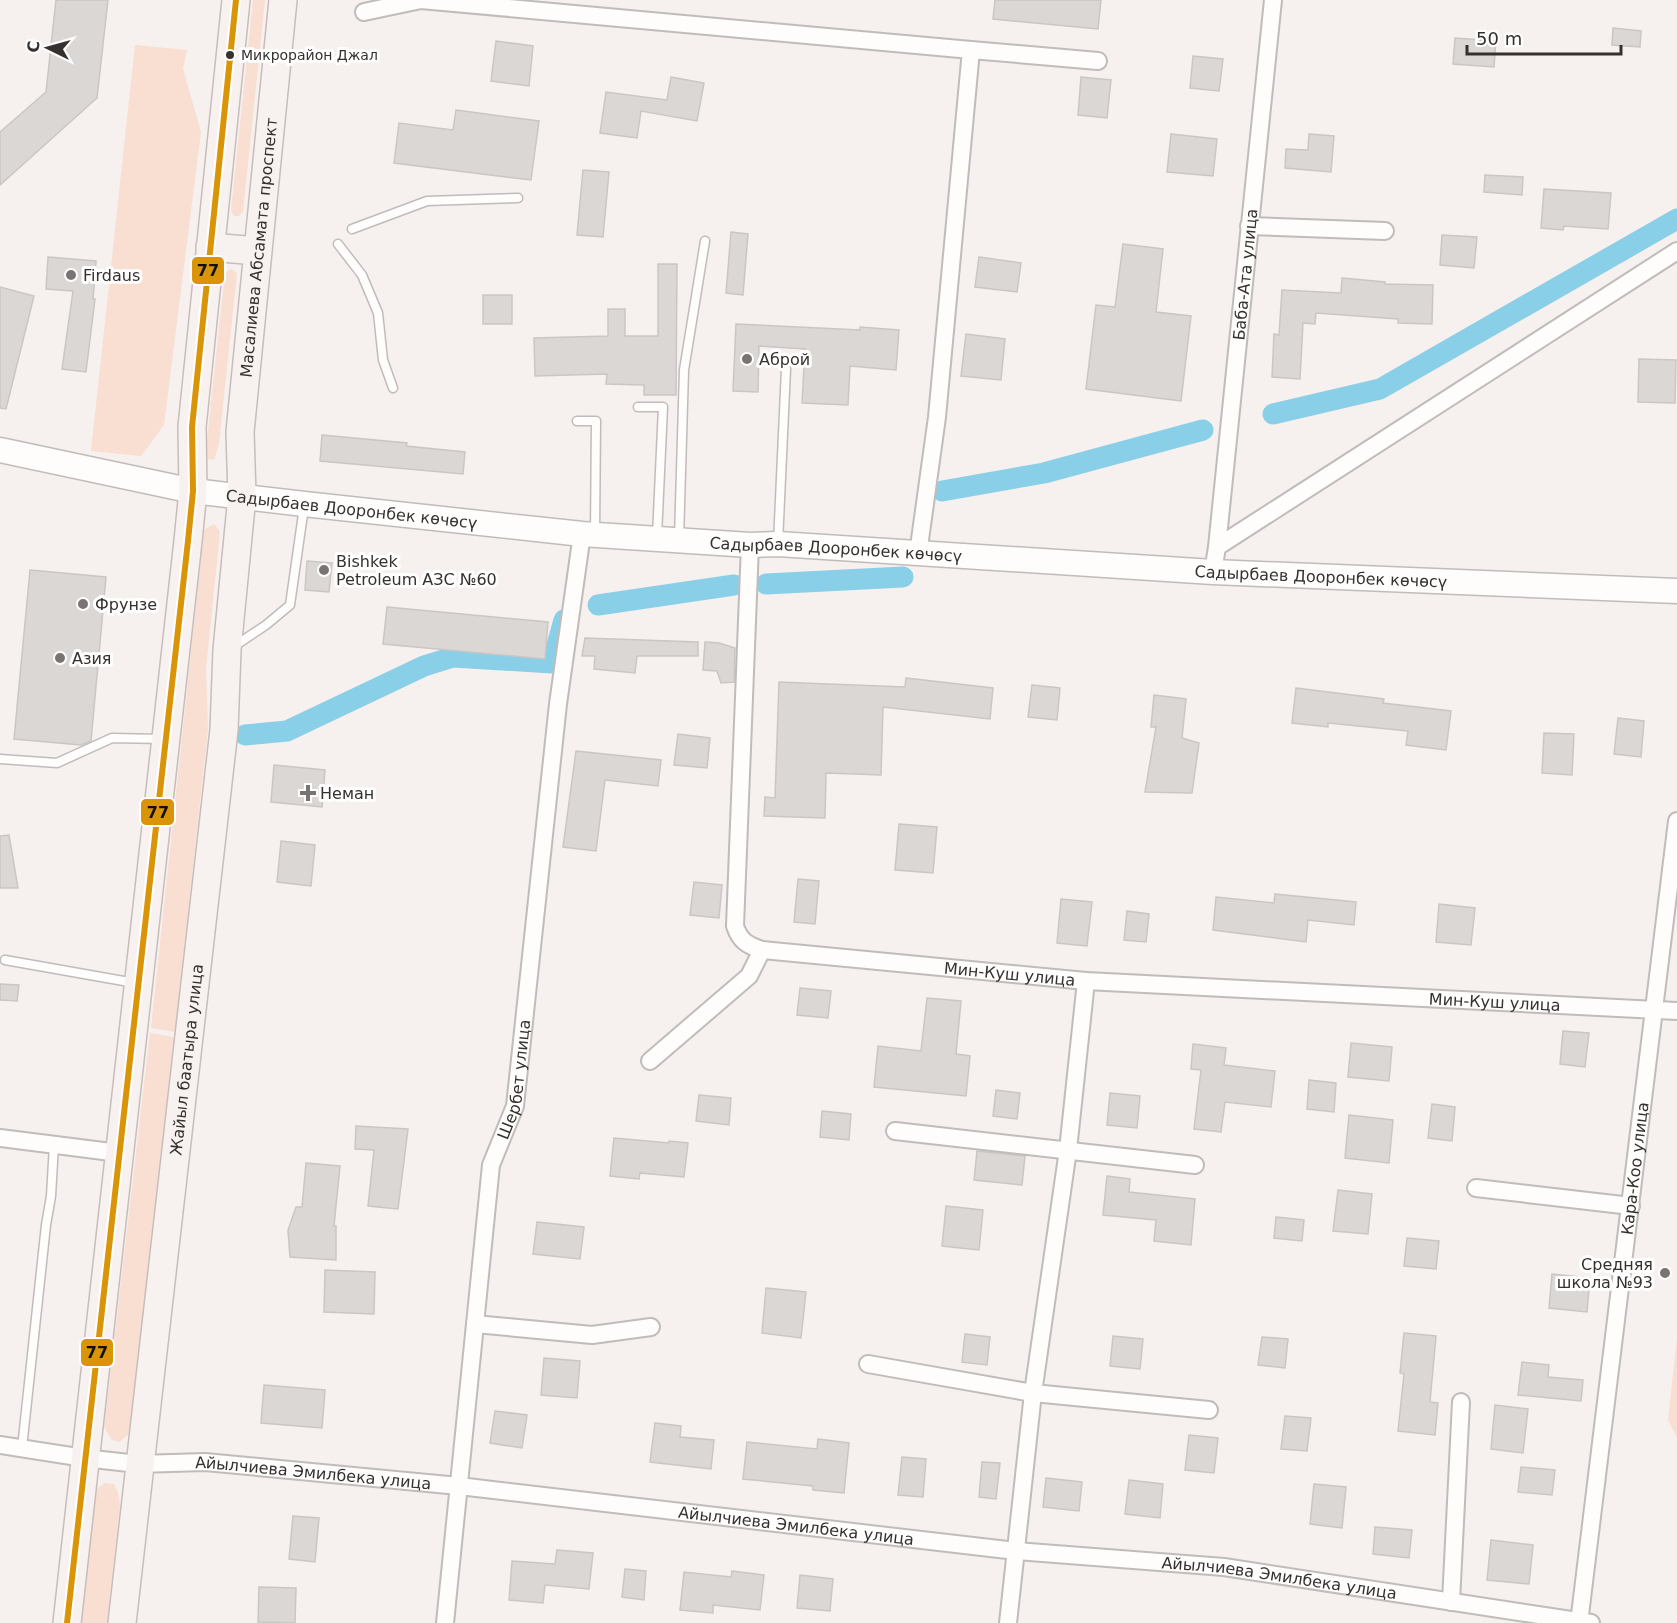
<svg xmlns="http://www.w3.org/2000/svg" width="1677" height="1623" font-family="'DejaVu Sans',sans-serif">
  <rect width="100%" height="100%" fill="#f6f0ee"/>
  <!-- green -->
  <g fill="#f9ded2">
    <path d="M 253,0 L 265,0 L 243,212 L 239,216 L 234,216 L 231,210 Z"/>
    <path d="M 135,45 L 187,50 L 183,69 L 201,132 L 164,425 L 141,456 L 91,451 Z"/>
    <path d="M 231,269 L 237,273 L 219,444 L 214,460 L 208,459 L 206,449 L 225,273 Z"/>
    <path d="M 214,524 L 220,532 L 206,669 L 208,729 L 175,1032 L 151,1028 L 204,530 Z"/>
    <path d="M 150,1033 L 174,1037 L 129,1434 L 119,1442 L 112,1440 L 104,1427 Z"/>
    <path d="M 1677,1337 L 1677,1438 L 1668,1420 Z"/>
    <path d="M 105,1483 L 114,1484 L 118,1492 L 120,1505 L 107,1623 L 80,1623 L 94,1502 L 97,1489 Z"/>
  </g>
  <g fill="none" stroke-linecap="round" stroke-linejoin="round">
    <!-- canal -->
    <g stroke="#89cfe7" stroke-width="21">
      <path d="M 1273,414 L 1380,389 L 1677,219"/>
      <path d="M 942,491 L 1044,473 L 1203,430"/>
      <path d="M 766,584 L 903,577"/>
      <path d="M 598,605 L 734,585"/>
      <path d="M 245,735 L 287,731 L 424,666 L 453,657 L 552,663 L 564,620"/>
    </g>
  </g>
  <!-- building -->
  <g fill="#dbd7d5" stroke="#cbc6c5" stroke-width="1.5">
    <path d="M 56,0 L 108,0 L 97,98 L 0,185 L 0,132 L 46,92 Z"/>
    <path d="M 995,0 L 1101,0 L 1098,29 L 993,19 Z"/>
    <path d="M 1613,28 L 1641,31 L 1640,47 L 1612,45 Z"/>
    <path d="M 1455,38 L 1496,41 L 1494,67 L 1453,64 Z"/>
    <path d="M 496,41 L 533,46 L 529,86 L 491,81 Z"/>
    <path d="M 1193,56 L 1223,59 L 1219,91 L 1190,88 Z"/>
    <path d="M 671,77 L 704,83 L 697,121 L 641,111 L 637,138 L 600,133 L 606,92 L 667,100 Z"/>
    <path d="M 1081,77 L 1111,80 L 1107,118 L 1078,115 Z"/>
    <path d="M 456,110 L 539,121 L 531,180 L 394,163 L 399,123 L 453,130 Z"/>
    <path d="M 1171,134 L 1217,139 L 1213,176 L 1167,172 Z"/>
    <path d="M 1309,134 L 1334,136 L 1331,172 L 1285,168 L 1286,149 L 1308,150 Z"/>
    <path d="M 583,170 L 609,172 L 603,237 L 577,235 Z"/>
    <path d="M 1485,175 L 1523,177 L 1522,195 L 1484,192 Z"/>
    <path d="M 1544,189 L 1611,193 L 1608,229 L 1564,226 L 1563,230 L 1541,228 Z"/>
    <path d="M 731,232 L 748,234 L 743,295 L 726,293 Z"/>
    <path d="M 1442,235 L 1477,237 L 1474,268 L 1440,265 Z"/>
    <path d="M 1123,244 L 1163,249 L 1156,312 L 1191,316 L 1181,401 L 1086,389 L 1096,305 L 1115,307 Z"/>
    <path d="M 48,257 L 96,261 L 93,299 L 95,299 L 86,372 L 62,369 L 73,291 L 46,289 Z"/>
    <path d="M 979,257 L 1021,263 L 1017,292 L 975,287 Z"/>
    <path d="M 658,264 L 677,264 L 676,395 L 644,395 L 644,385 L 606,384 L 607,374 L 535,376 L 534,338 L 608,336 L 608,309 L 625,309 L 625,336 L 658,336 Z"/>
    <path d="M 1342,278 L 1385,282 L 1385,284 L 1433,285 L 1432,324 L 1398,323 L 1398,319 L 1316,313 L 1315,324 L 1303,323 L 1300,379 L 1272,377 L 1274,334 L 1279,335 L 1282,290 L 1341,293 Z"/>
    <path d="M 0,287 L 34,296 L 6,409 L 0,408 Z"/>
    <rect x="483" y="295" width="29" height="29"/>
    <path d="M 736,324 L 860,330 L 860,327 L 899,330 L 896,370 L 850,366 L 848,405 L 802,403 L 805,349 L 759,346 L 758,392 L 733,391 Z"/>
    <path d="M 966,334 L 1005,339 L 1001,380 L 961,376 Z"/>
    <path d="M 1639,359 L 1676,360 L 1675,403 L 1638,402 Z"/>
    <path d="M 322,435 L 407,443 L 406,446 L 465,452 L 463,474 L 320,461 Z"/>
    <path d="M 307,561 L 332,563 L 329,592 L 305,590 Z"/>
    <path d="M 30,570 L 106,577 L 91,741 L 81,745 L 14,739 Z"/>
    <path d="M 387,607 L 548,622 L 545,659 L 383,644 Z"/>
    <path d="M 585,638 L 698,642 L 698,656 L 637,656 L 635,673 L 594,669 L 595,656 L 582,656 Z"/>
    <path d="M 705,642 L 719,643 L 735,648 L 734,682 L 721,683 L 717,671 L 703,670 Z"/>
    <path d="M 906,678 L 993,688 L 990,719 L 883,707 L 881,775 L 826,773 L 825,818 L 764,816 L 765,797 L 775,798 L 779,682 L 905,687 Z"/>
    <path d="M 1032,685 L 1060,688 L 1057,720 L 1028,717 Z"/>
    <path d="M 1296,688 L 1384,699 L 1383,703 L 1451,711 L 1446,750 L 1406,745 L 1408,731 L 1328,723 L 1328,727 L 1292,723 Z"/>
    <path d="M 1154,695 L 1186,699 L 1182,738 L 1199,743 L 1192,793 L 1145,792 L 1156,727 L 1151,727 Z"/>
    <path d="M 1618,718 L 1644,721 L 1641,757 L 1614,754 Z"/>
    <path d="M 1544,733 L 1574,734 L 1572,775 L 1542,773 Z"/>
    <path d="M 678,734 L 710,738 L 707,768 L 674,765 Z"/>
    <path d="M 576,751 L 661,760 L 658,786 L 605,780 L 596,851 L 563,847 Z"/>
    <path d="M 274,765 L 325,770 L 322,807 L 271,802 Z"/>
    <path d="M 899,824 L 937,827 L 933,873 L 895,870 Z"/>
    <path d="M 9,835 L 18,888 L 0,888 L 0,836 Z"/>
    <path d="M 281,841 L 315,845 L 311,886 L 277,882 Z"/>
    <path d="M 798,879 L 819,881 L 815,924 L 794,922 Z"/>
    <path d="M 694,882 L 722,885 L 719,918 L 690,915 Z"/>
    <path d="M 1275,894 L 1356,902 L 1354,925 L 1308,920 L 1306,942 L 1213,930 L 1216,897 L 1274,903 Z"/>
    <path d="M 1061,899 L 1092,902 L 1087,946 L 1057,943 Z"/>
    <path d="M 1439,904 L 1475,908 L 1471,945 L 1436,942 Z"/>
    <path d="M 1127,911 L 1149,914 L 1146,942 L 1124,940 Z"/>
    <path d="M 0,984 L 19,985 L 17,1001 L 0,1000 Z"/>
    <path d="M 800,988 L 831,991 L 828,1018 L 797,1015 Z"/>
    <path d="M 927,998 L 961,1001 L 956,1054 L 970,1056 L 966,1096 L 874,1087 L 878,1046 L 921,1051 Z"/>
    <path d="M 1563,1031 L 1589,1033 L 1585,1067 L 1560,1064 Z"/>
    <path d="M 1351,1043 L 1392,1047 L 1389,1081 L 1348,1077 Z"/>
    <path d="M 1193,1044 L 1226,1048 L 1224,1065 L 1275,1071 L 1271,1107 L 1225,1102 L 1221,1132 L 1194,1129 L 1201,1070 L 1191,1069 Z"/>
    <path d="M 1309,1080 L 1336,1083 L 1334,1112 L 1307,1109 Z"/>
    <path d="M 996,1090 L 1020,1093 L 1017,1119 L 993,1116 Z"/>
    <path d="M 1110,1093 L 1140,1096 L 1137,1128 L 1107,1125 Z"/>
    <path d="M 699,1095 L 731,1098 L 729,1125 L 696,1121 Z"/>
    <path d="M 1432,1104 L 1455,1107 L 1452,1141 L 1428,1138 Z"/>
    <path d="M 822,1111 L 851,1114 L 849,1140 L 820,1137 Z"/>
    <path d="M 1349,1115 L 1393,1120 L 1389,1163 L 1345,1158 Z"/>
    <path d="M 356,1126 L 408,1129 L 398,1209 L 368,1206 L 374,1150 L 355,1149 Z"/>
    <path d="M 614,1138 L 669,1143 L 669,1141 L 688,1143 L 684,1177 L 640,1173 L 639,1179 L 610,1176 Z"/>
    <path d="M 977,1151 L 1025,1156 L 1022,1185 L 974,1180 Z"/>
    <path d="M 306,1163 L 340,1166 L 334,1226 L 336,1226 L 336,1260 L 290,1257 L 288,1230 L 296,1207 L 302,1207 Z"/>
    <path d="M 1107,1176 L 1130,1179 L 1129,1192 L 1195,1199 L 1191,1245 L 1154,1241 L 1156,1220 L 1103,1215 Z"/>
    <path d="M 1338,1190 L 1372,1194 L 1368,1234 L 1333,1231 Z"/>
    <path d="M 946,1206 L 983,1210 L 979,1250 L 942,1246 Z"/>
    <path d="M 1276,1217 L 1304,1220 L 1302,1241 L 1274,1238 Z"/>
    <path d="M 537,1222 L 584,1227 L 580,1259 L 533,1254 Z"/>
    <path d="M 1407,1238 L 1439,1241 L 1436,1269 L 1404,1266 Z"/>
    <path d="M 325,1270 L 375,1272 L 374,1314 L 324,1312 Z"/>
    <path d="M 1552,1274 L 1590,1278 L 1587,1312 L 1549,1308 Z"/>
    <path d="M 766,1288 L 806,1292 L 801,1338 L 762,1333 Z"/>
    <path d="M 1404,1333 L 1436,1336 L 1430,1402 L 1438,1403 L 1435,1435 L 1398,1431 L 1404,1374 L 1400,1373 Z"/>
    <path d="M 965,1334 L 990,1337 L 987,1365 L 962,1362 Z"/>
    <path d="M 1113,1336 L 1143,1339 L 1140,1369 L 1110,1366 Z"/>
    <path d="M 1262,1337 L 1288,1339 L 1285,1368 L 1258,1365 Z"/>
    <path d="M 544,1358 L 580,1361 L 577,1398 L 541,1395 Z"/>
    <path d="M 1522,1362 L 1549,1365 L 1548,1377 L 1583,1380 L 1581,1401 L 1518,1395 Z"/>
    <path d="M 264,1385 L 325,1390 L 322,1428 L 261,1423 Z"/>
    <path d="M 1495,1405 L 1528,1409 L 1523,1453 L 1491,1449 Z"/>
    <path d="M 495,1411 L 527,1415 L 522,1448 L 490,1443 Z"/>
    <path d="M 1285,1416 L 1311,1418 L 1307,1451 L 1281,1449 Z"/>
    <path d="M 655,1423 L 681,1426 L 680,1437 L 714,1440 L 711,1469 L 650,1462 Z"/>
    <path d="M 1189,1435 L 1218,1438 L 1214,1473 L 1185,1470 Z"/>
    <path d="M 818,1439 L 849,1443 L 844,1493 L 813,1490 L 813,1486 L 743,1479 L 747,1442 L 817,1449 Z"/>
    <path d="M 902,1457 L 926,1459 L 923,1497 L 898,1495 Z"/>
    <path d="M 982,1462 L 1000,1463 L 996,1499 L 979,1497 Z"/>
    <path d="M 1521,1467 L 1555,1470 L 1552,1495 L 1518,1492 Z"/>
    <path d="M 1046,1478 L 1082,1482 L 1079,1511 L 1043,1507 Z"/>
    <path d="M 1129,1480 L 1163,1484 L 1160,1518 L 1125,1514 Z"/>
    <path d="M 1314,1484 L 1346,1487 L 1342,1528 L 1310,1524 Z"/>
    <path d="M 293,1516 L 319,1518 L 315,1562 L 289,1559 Z"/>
    <path d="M 1375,1527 L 1412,1530 L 1409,1558 L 1373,1554 Z"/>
    <path d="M 1491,1540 L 1533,1545 L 1529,1584 L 1487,1580 Z"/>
    <path d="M 557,1550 L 593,1553 L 589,1589 L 545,1585 L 543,1603 L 509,1600 L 512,1561 L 555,1564 Z"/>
    <path d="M 625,1569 L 646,1571 L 644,1600 L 622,1597 Z"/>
    <path d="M 732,1571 L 764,1575 L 760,1610 L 713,1605 L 713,1613 L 680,1610 L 684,1572 L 731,1577 Z"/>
    <path d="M 800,1575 L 833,1579 L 830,1611 L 797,1608 Z"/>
    <path d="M 259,1587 L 296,1588 L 295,1623 L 258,1622 Z"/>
  </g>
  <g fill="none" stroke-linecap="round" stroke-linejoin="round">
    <!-- service casing -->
    <g stroke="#c0bcba" stroke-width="11">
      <g id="service">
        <path d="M 352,229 L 427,201 L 518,198"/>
        <path d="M 338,244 L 362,275 L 378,313 L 383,360 L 393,388"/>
        <path d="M 638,407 L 663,407 L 657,536"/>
        <path d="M 577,421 L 596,421 L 595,534"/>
        <path d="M 679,539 L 684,370 L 705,241"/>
        <path d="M 778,543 L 786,369"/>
        <path d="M 233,647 L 266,625 L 290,605 L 304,507"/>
        <path d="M 0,759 L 57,763 L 112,738 L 163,739"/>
        <path d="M 5,960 L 135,983"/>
        <path d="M 22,1448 L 46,1225 L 51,1196 L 54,1145"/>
      </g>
    </g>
    <!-- minor casing -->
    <g stroke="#c0bcba" stroke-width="20">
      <g id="minor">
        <path d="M 364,12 L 421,0 L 971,50 L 937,417 L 918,554"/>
        <path d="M 971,50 L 1098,61"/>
        <path d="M 1249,226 L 1385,231"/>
        <path id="s1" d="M 750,545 L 735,926 C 740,941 747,945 762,950 L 1086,981 L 1677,1011"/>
        <path id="s2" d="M 1217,547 L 1273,0"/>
        <path d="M 1213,572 L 1217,547 L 1677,251"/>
        <path d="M 650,1061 L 749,976 L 762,950"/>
        <path d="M 895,1131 L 1195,1165"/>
        <path d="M 0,1138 L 119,1153"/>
        <path d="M 1476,1188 L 1631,1206"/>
        <path d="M 475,1324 L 592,1335 L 651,1327"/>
        <path d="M 868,1364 L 1033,1393 L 1209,1410"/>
        <path id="s3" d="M 0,1445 L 84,1458 L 138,1464 L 205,1462 L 459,1486 L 1016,1551 L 1224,1567 L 1591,1623"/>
        <path d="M 1451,1602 L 1461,1402"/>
        <path id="s4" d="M 445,1623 L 491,1165 L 515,1106 L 558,704 L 582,534"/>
        <path d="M 1008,1623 L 1033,1393 L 1068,1150 L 1086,981"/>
        <path id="s5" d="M 1579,1623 L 1677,821"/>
      </g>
    </g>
    <!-- secondary casing -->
    <g stroke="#c0bcba" stroke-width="27">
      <g id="secondary">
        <path id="s6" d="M 0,450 L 193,491 L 304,504 L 582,534 L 750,545 L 778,544 L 1213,572 L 1677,591"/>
      </g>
    </g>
    <!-- primary casing -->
    <g stroke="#c7bdba" stroke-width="30">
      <g id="primary">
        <path d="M 210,247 L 257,251"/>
        <path d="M 67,1623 L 188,541 L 193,491 L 192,427 L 236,0"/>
        <path id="s7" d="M 122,1623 L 224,730 L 227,650 L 242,496 L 240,432 L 283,0"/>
      </g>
    </g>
    <!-- service -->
    <use href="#service" stroke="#fefdfc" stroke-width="8"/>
    <!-- minor -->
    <use href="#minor" stroke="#fefdfc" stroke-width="16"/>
    <!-- secondary -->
    <use href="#secondary" stroke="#fefdfc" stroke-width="24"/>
    <!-- primary -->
    <use href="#primary" stroke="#f7f2f0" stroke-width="27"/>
    <!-- bus-1 casing -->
    <g stroke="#fefefe" stroke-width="10">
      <path id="bus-1" d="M 67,1623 L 188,541 L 193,491 L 192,427 L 236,0"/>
    </g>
    <!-- bus-1 -->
    <use href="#bus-1" stroke="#da9407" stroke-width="6"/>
  </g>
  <!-- markers -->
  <circle fill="#35312f" stroke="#fefefe" stroke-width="2" cx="230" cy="55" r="5"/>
  <g fill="#797472" stroke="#fefefe" stroke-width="2">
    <circle cx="71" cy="275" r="6"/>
    <circle cx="747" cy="359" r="6"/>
    <circle cx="324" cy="570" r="6"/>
    <circle cx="83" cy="604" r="6"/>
    <circle cx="60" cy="658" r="6"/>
    <path d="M305 784h6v6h6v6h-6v6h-6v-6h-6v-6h6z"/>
    <circle cx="1665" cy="1273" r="6"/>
  </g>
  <g text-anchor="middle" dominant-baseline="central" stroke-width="6" stroke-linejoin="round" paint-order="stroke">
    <!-- bus labels -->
    <g font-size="14" fill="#35312f" stroke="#fefefe" text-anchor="start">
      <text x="241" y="55">Микрорайон Джал</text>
    </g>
    <!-- street labels -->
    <g font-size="16" fill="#35312f" stroke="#fefefe">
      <text stroke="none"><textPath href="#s7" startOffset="1383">Масалиева Абсамата проспект</textPath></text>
      <text stroke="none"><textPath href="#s2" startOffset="274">Баба-Ата улица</textPath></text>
      <text stroke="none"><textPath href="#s6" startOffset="357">Садырбаев Дооронбек көчөсү</textPath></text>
      <text stroke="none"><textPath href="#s6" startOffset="843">Садырбаев Дооронбек көчөсү</textPath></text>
      <text stroke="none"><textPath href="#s6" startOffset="1329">Садырбаев Дооронбек көчөсү</textPath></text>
      <text stroke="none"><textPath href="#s1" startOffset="668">Мин-Куш улица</textPath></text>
      <text stroke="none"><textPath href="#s1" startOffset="1154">Мин-Куш улица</textPath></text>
      <text stroke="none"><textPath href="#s7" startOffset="567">Жайыл баатыра улица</textPath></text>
      <text stroke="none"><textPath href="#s4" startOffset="550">Шербет улица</textPath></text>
      <text stroke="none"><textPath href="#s5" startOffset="458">Кара-Коо улица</textPath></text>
      <text stroke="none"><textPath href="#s3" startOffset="315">Айылчиева Эмилбека улица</textPath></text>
      <text stroke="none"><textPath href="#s3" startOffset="801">Айылчиева Эмилбека улица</textPath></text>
      <text stroke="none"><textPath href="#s3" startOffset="1287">Айылчиева Эмилбека улица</textPath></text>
    </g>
    <!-- poi labels -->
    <g font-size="16" fill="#35312f" stroke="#fefefe" text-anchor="start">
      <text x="83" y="275">Firdaus</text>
      <text x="759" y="359">Аброй</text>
      <text x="336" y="561">Bishkek<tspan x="336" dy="18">Petroleum АЗС №60</tspan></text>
      <text x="95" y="604">Фрунзе</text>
      <text x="72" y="658">Азия</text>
      <text x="320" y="793">Неман</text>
      <text x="1653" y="1264" text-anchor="end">Средняя<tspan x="1653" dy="18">школа №93</tspan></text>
    </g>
  </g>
  <g stroke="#fefefe" stroke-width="2">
    <rect x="191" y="256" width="34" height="29" rx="6" fill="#da9407"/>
    <rect x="140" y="798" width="35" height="28" rx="6" fill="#da9407"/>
    <rect x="80" y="1338" width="34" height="29" rx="6" fill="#da9407"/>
  </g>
  <g font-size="16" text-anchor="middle" font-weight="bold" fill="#111">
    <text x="208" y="276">77</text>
    <text x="158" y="818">77</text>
    <text x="97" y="1358">77</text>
  </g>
  <!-- north arrow -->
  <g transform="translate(48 48) rotate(275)" stroke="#fefefe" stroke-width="4.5" paint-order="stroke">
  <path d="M0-4.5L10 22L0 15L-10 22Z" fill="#35312f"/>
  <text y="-9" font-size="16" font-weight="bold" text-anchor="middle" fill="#35312f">С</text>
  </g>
  <!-- scale -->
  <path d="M1467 45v9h154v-9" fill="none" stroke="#35312f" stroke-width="3"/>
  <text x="1476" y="45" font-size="18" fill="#35312f" stroke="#fefefe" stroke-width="4.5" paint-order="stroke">50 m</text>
</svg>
